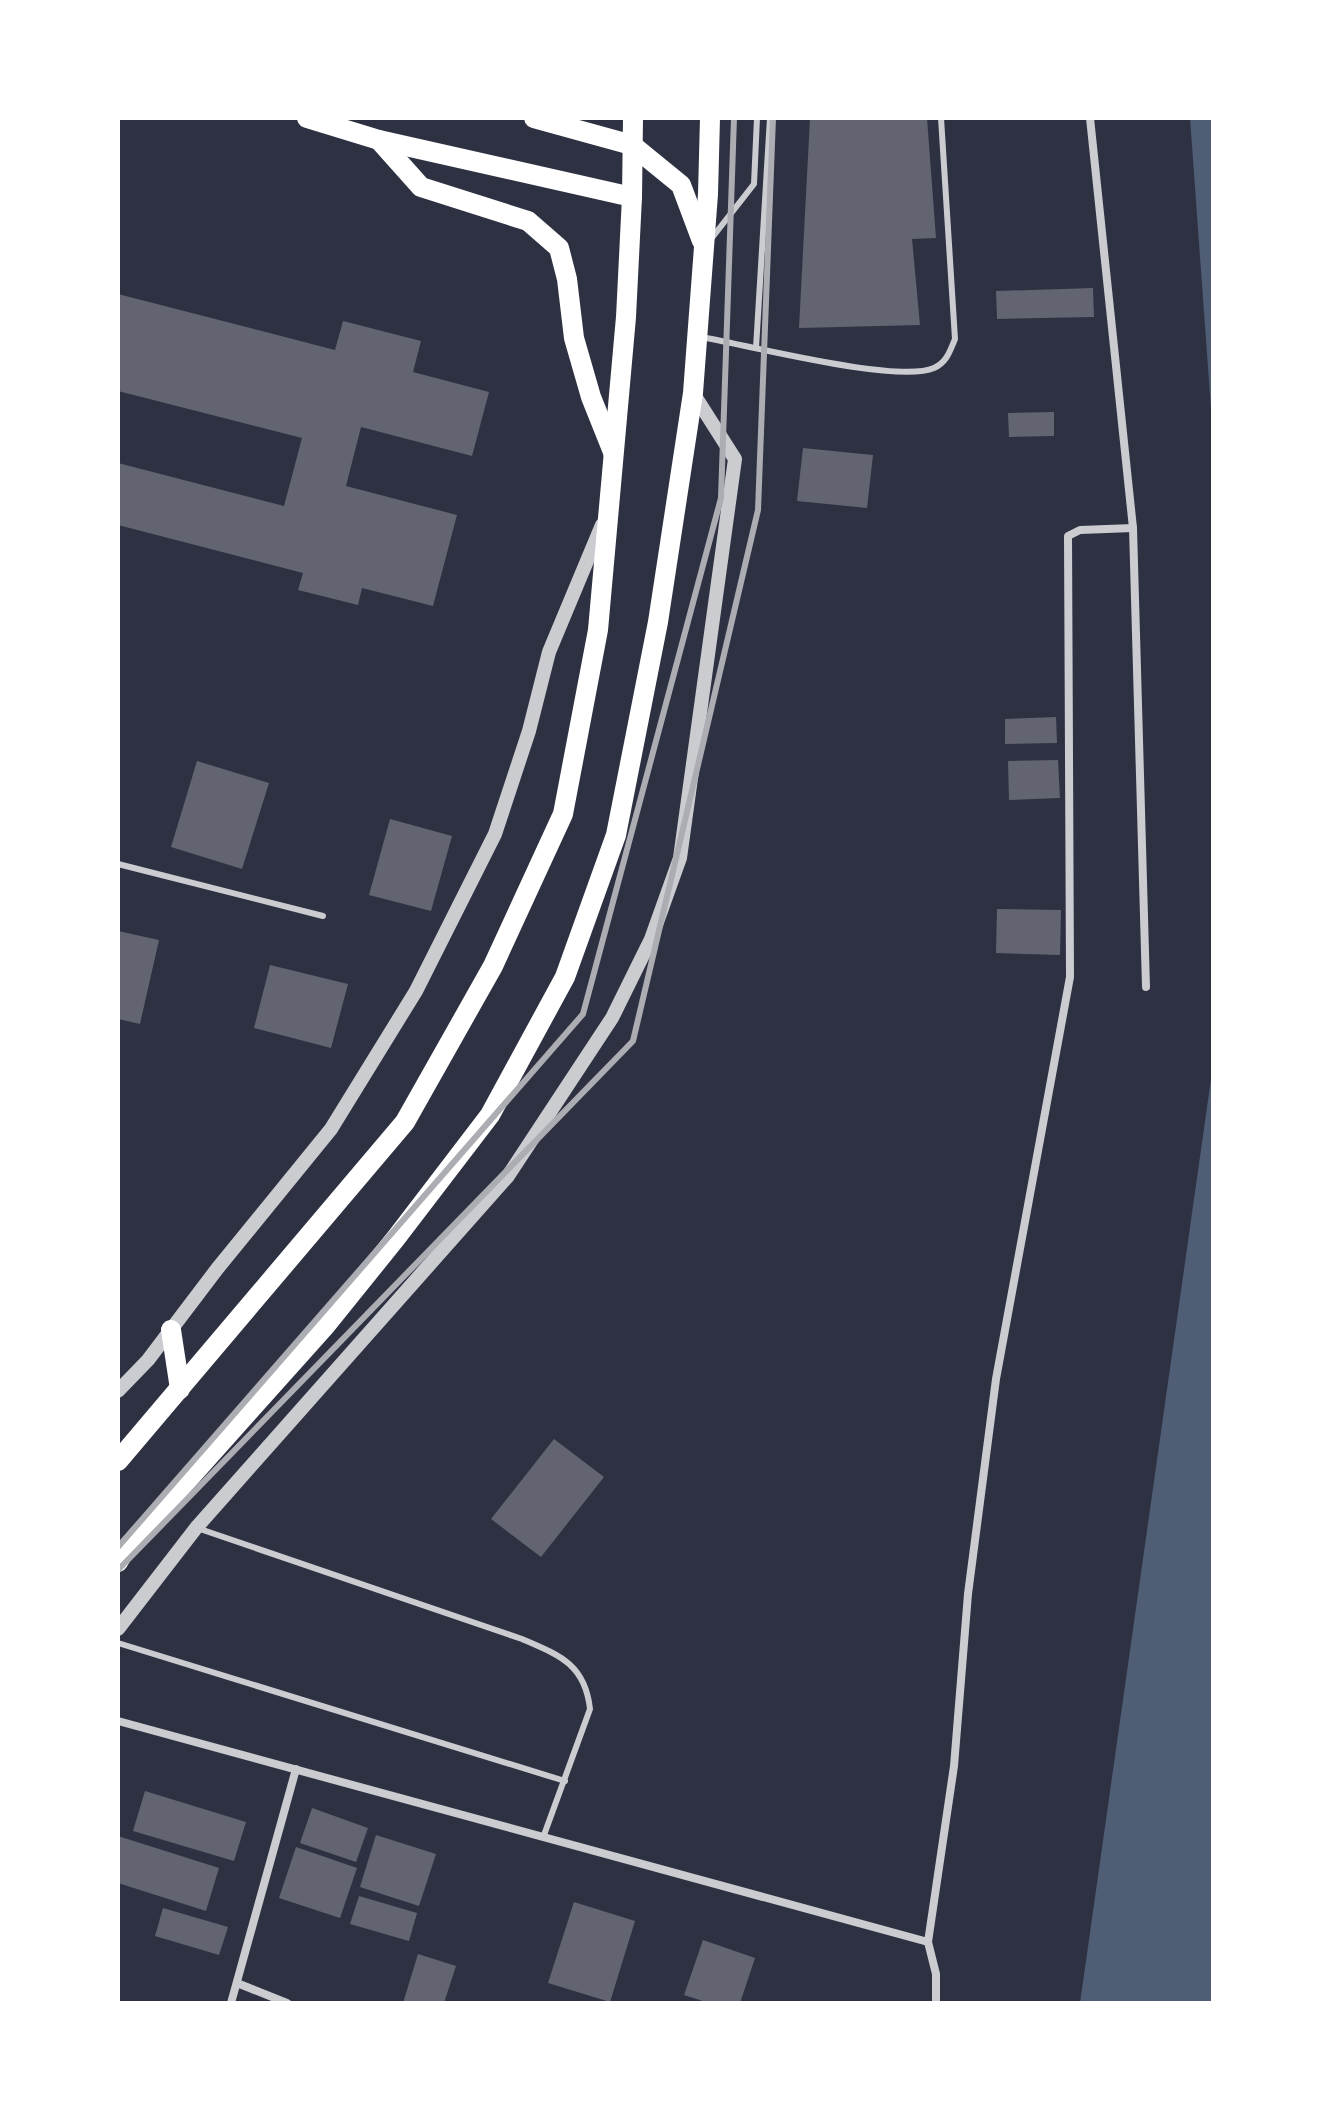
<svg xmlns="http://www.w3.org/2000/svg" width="1331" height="2121" font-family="Helvetica,sans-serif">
  <rect width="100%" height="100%" fill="#2d3142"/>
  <!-- water -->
  <g fill="#4f5d75">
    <path d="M 1190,118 L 1213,118 L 1213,437 Z"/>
    <path d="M 1213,1065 L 1213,2003 L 1080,2003 Z"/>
  </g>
  <!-- building -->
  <g fill="#626471">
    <path d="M 810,118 L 927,118 L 936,238 L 912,239 L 920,325 L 799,328 Z"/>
    <path d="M 1093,288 L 1094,317 L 997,319 L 996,291 Z"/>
    <path d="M 118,294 L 335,350 L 343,321 L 421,341 L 413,372 L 489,392 L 472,456 L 361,427 L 346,486 L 457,515 L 433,606 L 362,588 L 358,605 L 298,590 L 303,573 L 118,525 L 118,463 L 284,506 L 302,438 L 118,391 Z"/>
    <path d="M 1054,412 L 1054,436 L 1009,437 L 1008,413 Z"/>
    <path d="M 803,448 L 873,455 L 867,508 L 797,501 Z"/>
    <path d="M 1056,717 L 1057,743 L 1005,744 L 1005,719 Z"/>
    <path d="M 1058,760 L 1060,798 L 1009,800 L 1008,761 Z"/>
    <path d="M 197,761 L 269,783 L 242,869 L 171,847 Z"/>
    <path d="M 390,819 L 452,836 L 431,911 L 369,895 Z"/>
    <path d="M 997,909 L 1061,910 L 1060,955 L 996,953 Z"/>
    <path d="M 118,931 L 159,940 L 140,1024 L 118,1019 Z"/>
    <path d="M 270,965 L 348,984 L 331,1048 L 254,1028 Z"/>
    <path d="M 554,1439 L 604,1477 L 541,1557 L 491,1519 Z"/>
    <path d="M 145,1791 L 246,1822 L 234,1861 L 133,1831 Z"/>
    <path d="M 312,1808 L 368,1828 L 356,1862 L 300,1843 Z"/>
    <path d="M 376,1835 L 436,1854 L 419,1906 L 360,1887 Z"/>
    <path d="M 118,1836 L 219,1868 L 206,1911 L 118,1883 Z"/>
    <path d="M 296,1847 L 357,1868 L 340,1918 L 279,1898 Z"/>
    <path d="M 359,1896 L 417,1913 L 409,1941 L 350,1924 Z"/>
    <path d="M 574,1902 L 635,1921 L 610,2002 L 548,1983 Z"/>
    <path d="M 163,1908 L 228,1927 L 219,1955 L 155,1936 Z"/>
    <path d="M 703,1940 L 755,1958 L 740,2003 L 709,2003 L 684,1995 Z"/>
    <path d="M 418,1954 L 456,1966 L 444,2003 L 403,2003 Z"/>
  </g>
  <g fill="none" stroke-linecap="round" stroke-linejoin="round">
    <!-- service -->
    <g stroke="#caccd0" stroke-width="6">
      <path d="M 711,239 L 754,184 L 757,118"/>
      <path d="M 701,337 C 747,345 898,384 934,368 C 947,362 950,351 955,339 L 941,118"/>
      <path d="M 756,348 L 770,118"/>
      <path d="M 118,864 L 323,916"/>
      <path d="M 197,1528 L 522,1639 C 559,1655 585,1664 590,1709 L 544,1835"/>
      <path d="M 118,1643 L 565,1781"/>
    </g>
    <!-- minor -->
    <g stroke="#caccd0" stroke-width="8">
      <path d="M 1133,528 L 1146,987"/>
      <path d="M 118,1721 L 928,1942"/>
      <path d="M 237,1983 L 287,2003"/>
      <path d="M 231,2003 L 296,1769"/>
      <path d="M 936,2003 L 936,1974 L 928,1942 L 954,1766 L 968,1594 L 996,1379 L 1070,977 L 1068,536 L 1080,530 L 1133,528 L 1090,118"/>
    </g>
    <!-- tertiary -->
    <g stroke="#caccd0" stroke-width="14">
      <path d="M 118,1391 L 148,1360 L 217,1269 L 331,1129 L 416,991 L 495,834 L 529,731 L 549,652 L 602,525"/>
      <path d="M 118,1629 L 196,1528 L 508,1176 L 612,1018 L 651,939 L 680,858 L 735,459 L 693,393"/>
    </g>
    <!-- primary -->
    <g stroke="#fff" stroke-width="20">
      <path d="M 307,118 L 379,140 L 632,197"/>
      <path d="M 534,118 L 632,145 L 681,185 L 702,241"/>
      <path d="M 379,140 L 421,187 L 528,221 L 559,248 L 567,279 L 574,338 L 591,397 L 613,452"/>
      <path d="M 171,1330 L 180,1389"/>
      <path d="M 118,1461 L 405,1122 L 493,966 L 563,814 L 598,630 L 626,317 L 632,197 L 633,118"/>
      <path d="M 118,1562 L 125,1550 L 326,1325 L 396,1238 L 490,1115 L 565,977 L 616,835 L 658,622 L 693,393 L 708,194 L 710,118"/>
    </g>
    <!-- rail -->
    <g stroke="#abadb3" stroke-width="6">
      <path d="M 118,1547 L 583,1014 L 721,498 L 734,118"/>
      <path d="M 118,1570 L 633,1041 L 758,510 L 773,118"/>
    </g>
  </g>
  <!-- border -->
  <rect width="1331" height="2121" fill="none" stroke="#ffffff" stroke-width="240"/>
</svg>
